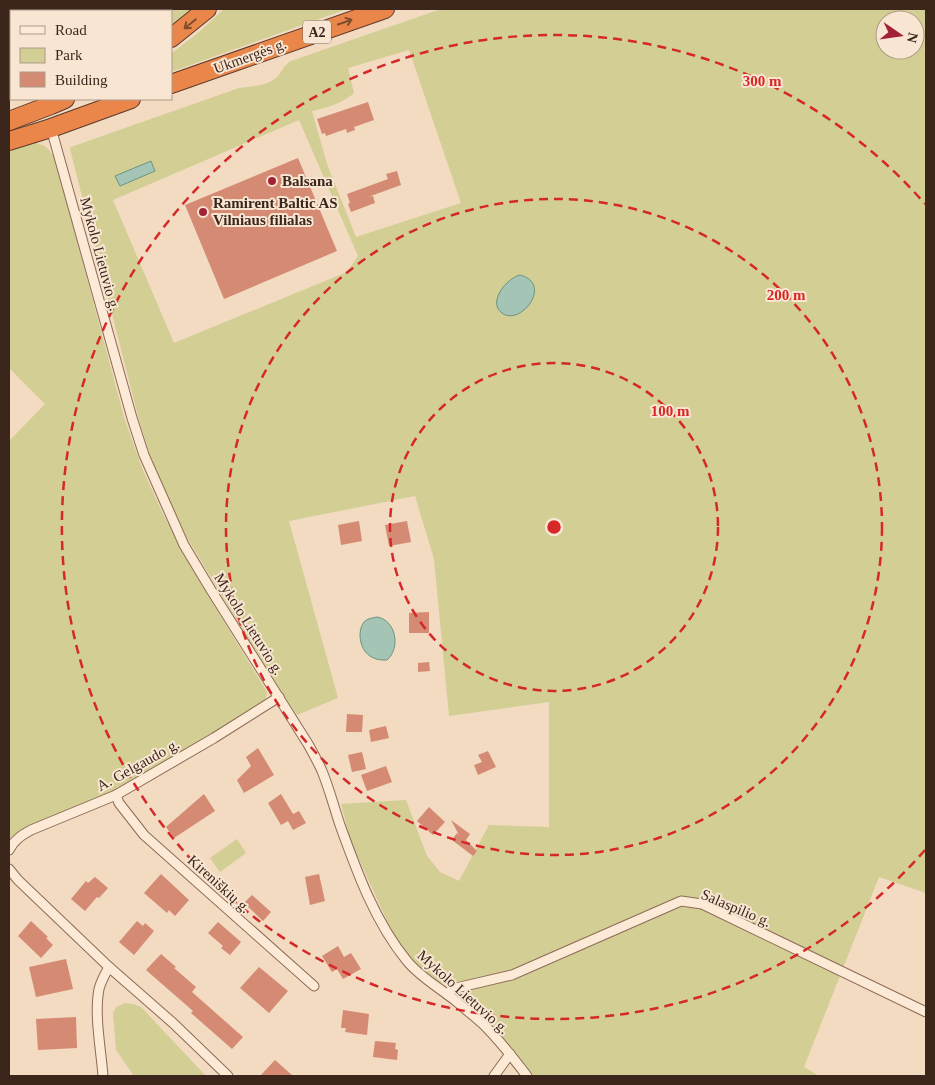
<svg xmlns="http://www.w3.org/2000/svg" width="935" height="1085" font-family="'Times New Roman',serif">
  <rect width="100%" height="100%" fill="#f2dbc1"/>
  <!-- green -->
  <g fill="#d2ce94" fill-rule="evenodd">
    <path d="M 24,9 L 193,9 L 171,26 L 171,11 L 25,11 Z"/>
    <path d="M 224,9 L 347,9 L 171,72 L 171,54 L 199,32 Z"/>
    <path d="M 441,9 L 926,9 L 926,893 L 879,877 L 804,1067 L 819,1076 L 534,1076 L 497,1034 L 466,1003 L 426,973 L 413,960 L 400,944 L 389,925 L 351,842 L 341,804 L 406,800 L 427,856 L 440,872 L 459,881 L 489,825 L 549,827 L 549,702 L 449,716 L 434,559 L 415,496 L 289,521 L 338,698 L 297,715 L 279,689 L 187,538 L 169,501 L 150,455 L 139,420 L 70,149 L 71,147 L 239,88 C 252,86 269,86 278,76 C 283,70 284,65 291,61 ZM 885,20 L 915,20 L 915,50 L 885,50 ZM 409,50 L 461,203 L 356,237 L 327,164 L 312,111 C 325,109 345,102 354,93 L 348,68 ZM 299,120 L 358,256 L 347,272 L 174,343 L 113,200 Z"/>
    <path d="M 33,142 C 39,144 45,145 49,150 C 53,155 48,151 54,155 L 124,417 L 142,468 L 163,514 L 201,584 L 267,692 L 266,698 L 262,705 L 229,726 L 117,790 L 97,799 L 28,826 L 9,838 L 9,441 L 45,404 L 9,368 L 9,150 Z"/>
    <path d="M 237,839 L 246,853 L 220,872 L 210,858 Z"/>
    <path d="M 125,1003 L 133,1004 L 141,1007 L 206,1076 L 134,1076 L 116,1050 L 113,1013 L 116,1007 Z"/>
  </g>
  <!-- water -->
  <g fill="#a4c4b5" stroke="#6a9482">
    <path d="M 151,161 L 155,171 L 120,186 L 115,176 Z"/>
    <path d="M 520,275 C 554,284 520,327 502,313 C 487,302 507,278 520,275 Z"/>
    <path d="M 377,617 C 396,620 401,648 387,660 C 371,661 361,652 360,636 C 360,631 361,625 365,621 C 369,618 373,618 377,617 Z"/>
  </g>
  <!-- building -->
  <g fill="#d48a73">
    <path d="M 368,102 L 374,120 L 354,127 L 355,130 L 347,133 L 346,129 L 326,136 L 325,133 L 322,134 L 317,119 Z"/>
    <path d="M 298,158 L 337,251 L 224,299 L 185,205 Z"/>
    <path d="M 397,171 L 401,185 L 368,197 L 373,196 L 375,203 L 351,212 L 348,204 L 350,203 L 347,194 L 388,179 L 386,174 Z"/>
    <path d="M 359,521 L 362,541 L 341,545 L 338,525 Z"/>
    <path d="M 407,521 L 411,542 L 389,546 L 385,525 Z"/>
    <path d="M 429,612 L 429,633 L 409,633 L 409,613 Z"/>
    <path d="M 429,662 L 430,671 L 418,672 L 418,663 Z"/>
    <path d="M 347,714 L 363,715 L 362,732 L 346,732 Z"/>
    <path d="M 386,726 L 389,738 L 371,742 L 369,730 Z"/>
    <path d="M 258,748 L 274,775 L 244,793 L 237,780 L 251,766 L 246,757 Z"/>
    <path d="M 488,751 L 496,767 L 478,775 L 474,765 L 482,762 L 478,755 Z"/>
    <path d="M 362,752 L 366,769 L 352,772 L 348,755 Z"/>
    <path d="M 386,766 L 392,782 L 367,791 L 361,775 Z"/>
    <path d="M 204,794 L 215,811 L 174,838 L 166,827 Z"/>
    <path d="M 281,794 L 293,814 L 299,811 L 306,823 L 293,830 L 288,821 L 281,825 L 268,803 Z"/>
    <path d="M 429,807 L 445,822 L 433,835 L 417,821 Z"/>
    <path d="M 451,820 L 470,834 L 466,840 L 477,851 L 473,856 L 452,840 L 457,833 L 459,835 Z"/>
    <path d="M 161,874 L 189,900 L 175,916 L 169,910 L 167,913 L 144,893 Z"/>
    <path d="M 319,874 L 325,901 L 310,905 L 305,877 Z"/>
    <path d="M 95,877 L 108,888 L 99,898 L 97,897 L 85,911 L 71,899 L 86,881 L 88,883 Z"/>
    <path d="M 252,895 L 271,912 L 263,921 L 244,903 Z"/>
    <path d="M 31,921 L 48,937 L 46,938 L 53,945 L 41,958 L 18,936 Z"/>
    <path d="M 137,921 L 143,926 L 145,923 L 154,931 L 134,955 L 119,942 Z"/>
    <path d="M 218,922 L 241,942 L 230,955 L 221,948 L 223,946 L 208,933 Z"/>
    <path d="M 338,946 L 344,957 L 351,953 L 361,969 L 343,979 L 337,969 L 332,972 L 322,956 Z"/>
    <path d="M 161,954 L 176,967 L 174,968 L 196,987 L 192,992 L 243,1037 L 232,1049 L 191,1013 L 193,1011 L 146,970 Z"/>
    <path d="M 66,959 L 73,989 L 36,997 L 29,967 Z"/>
    <path d="M 259,967 L 288,991 L 269,1013 L 240,988 Z"/>
    <path d="M 343,1010 L 369,1014 L 367,1035 L 345,1032 L 346,1028 L 341,1028 Z"/>
    <path d="M 76,1017 L 77,1048 L 38,1050 L 36,1019 Z"/>
    <path d="M 375,1041 L 396,1043 L 395,1049 L 398,1050 L 397,1060 L 373,1057 Z"/>
    <path d="M 275,1060 L 293,1076 L 260,1076 Z"/>
  </g>
  <g fill="none" stroke-linecap="round" stroke-linejoin="round">
    <!-- street casing -->
    <g stroke="#8e6a57" stroke-width="11">
      <g id="street">
        <path d="M 51,128 L 132,418 L 144,455 L 184,545 L 211,590 L 308,744 C 313,753 318,762 322,771 C 329,788 334,807 340,825 C 357,872 375,922 407,961 C 421,978 440,988 457,1002 C 466,1010 477,1018 486,1027 C 501,1042 514,1059 527,1076"/>
        <path d="M 116,795 L 119,803 L 144,835 L 314,986"/>
        <path d="M 9,850 C 14,840 22,835 31,830 L 116,795 L 214,738 L 279,697"/>
        <path d="M 9,869 L 18,880 L 109,967 L 173,1023 L 228,1076"/>
        <path d="M 448,995 L 451,990 L 456,988 L 512,975 L 681,901 L 702,904 L 926,1012"/>
        <path d="M 103,1076 C 101,1049 94,1015 99,989 C 101,981 105,974 109,967"/>
        <path d="M 494,1076 L 510,1054"/>
      </g>
    </g>
    <!-- highway casing -->
    <g stroke="#5b392b" stroke-width="20">
      <g id="highway">
        <path d="M 15,9 L 16,11"/>
        <path d="M 171,38 L 207,9"/>
        <path d="M 9,59 L 11,65"/>
        <path d="M 171,84 L 385,9"/>
        <path d="M 9,121 L 51,105 L 65,99"/>
        <path d="M 9,141 L 51,128 L 131,99"/>
      </g>
    </g>
    <!-- street -->
    <use href="#street" stroke="#fcead6" stroke-width="9"/>
    <!-- highway -->
    <use href="#highway" stroke="#ea864a" stroke-width="18"/>
  </g>
  <!-- one-way arrows -->
  <defs><path id="oneway-shaft" d="M-6 0H5M1.5-3L5.5 0L1.5 3" fill="none" stroke-width="1.6" stroke-linecap="round" stroke-linejoin="round" transform="scale(1.25)"/></defs>
  <g stroke="#824c2e">
    <use href="#oneway-shaft" transform="translate(345 22) rotate(-19)"/>
    <use href="#oneway-shaft" transform="translate(190 24) rotate(141)"/>
  </g>
  <!-- distance rings -->
  <g fill="none" stroke="#d62828" stroke-width="2.5" stroke-dasharray="9 6">
    <circle cx="554" cy="527" r="164"/>
    <circle cx="554" cy="527" r="328"/>
    <path d="M925 850A492 492 0 1 1 925 204"/>
  </g>
  <!-- markers -->
  <g fill="#a32039" stroke="#f9e6d2" stroke-width="2">
    <circle cx="272" cy="181" r="5"/>
    <circle cx="203" cy="212" r="5"/>
  </g>
  <g text-anchor="middle" dominant-baseline="central" stroke-width="4" stroke-linejoin="round" paint-order="stroke">
    <!-- shield labels -->
    <rect fill="#f9e6d2" stroke="#756053" stroke-width="1" x="303" y="20.5" width="28" height="23" rx="4"/>
    <g font-size="14" font-weight="bold" fill="#3c261c">
      <text x="317" y="32">A2</text>
    </g>
    <!-- street labels -->
    <g font-size="15" fill="#3c261c" stroke="#f9e6d2">
      <text transform="translate(250 56) rotate(-20)">Ukmergės g.</text>
      <text transform="translate(100 254) rotate(75)">Mykolo Lietuvio g.</text>
      <text transform="translate(249 624) rotate(58)">Mykolo Lietuvio g.</text>
      <text transform="translate(138 765) rotate(-29)">A. Gelgaudo g.</text>
      <text transform="translate(219 884) rotate(42)">Kireniškių g.</text>
      <text transform="translate(736 908) rotate(23)">Salaspilio g.</text>
      <text transform="translate(463 992) rotate(42)">Mykolo Lietuvio g.</text>
    </g>
    <!-- poi labels -->
    <g font-size="15" font-weight="bold" fill="#3c261c" stroke="#f9e6d2" text-anchor="start">
      <text x="282" y="181">Balsana</text>
      <text x="213" y="203">Ramirent Baltic AS<tspan x="213" dy="17">Vilniaus filialas</tspan></text>
    </g>
  </g>
  <circle cx="554" cy="527" r="8" fill="#d62828" stroke="#f9e6d2" stroke-width="2.5"/>
  <g font-size="15" text-anchor="middle" font-weight="bold" fill="#d62828" stroke="#f9e6d2" stroke-width="4" stroke-linejoin="round" paint-order="stroke">
    <text x="762" y="86">300 m</text>
    <text x="786" y="300">200 m</text>
    <text x="670" y="416">100 m</text>
  </g>
  <!-- border -->
  <rect width="935" height="1085" fill="none" stroke="#3c261c" stroke-width="20"/>
  <!-- legend -->
  <rect x="10" y="10" width="162" height="90" fill="#f9e6d2" stroke="#ad9989"/>
  <rect x="20" y="26" width="25" height="8" fill="#fcead6" stroke="#ad9989"/>
  <text x="55" y="35" font-size="15" fill="#3c261c">Road</text>
  <rect x="20" y="48" width="25" height="15" fill="#d2ce94" stroke="#ad9989"/>
  <text x="55" y="60" font-size="15" fill="#3c261c">Park</text>
  <rect x="20" y="72" width="25" height="15" fill="#d48a73" stroke="#ad9989"/>
  <text x="55" y="85" font-size="15" fill="#3c261c">Building</text>
  <!-- north arrow -->
  <g transform="translate(900 35) rotate(103)"><circle r="24" fill="#f9e6d2" stroke="#ad9989"/>
  <path d="M0-4L9 19L0 12L-9 19Z" fill="#a32039"/>
  <text y="-8" font-size="14" font-weight="bold" text-anchor="middle" fill="#3c261c">N</text>
  </g>
</svg>
